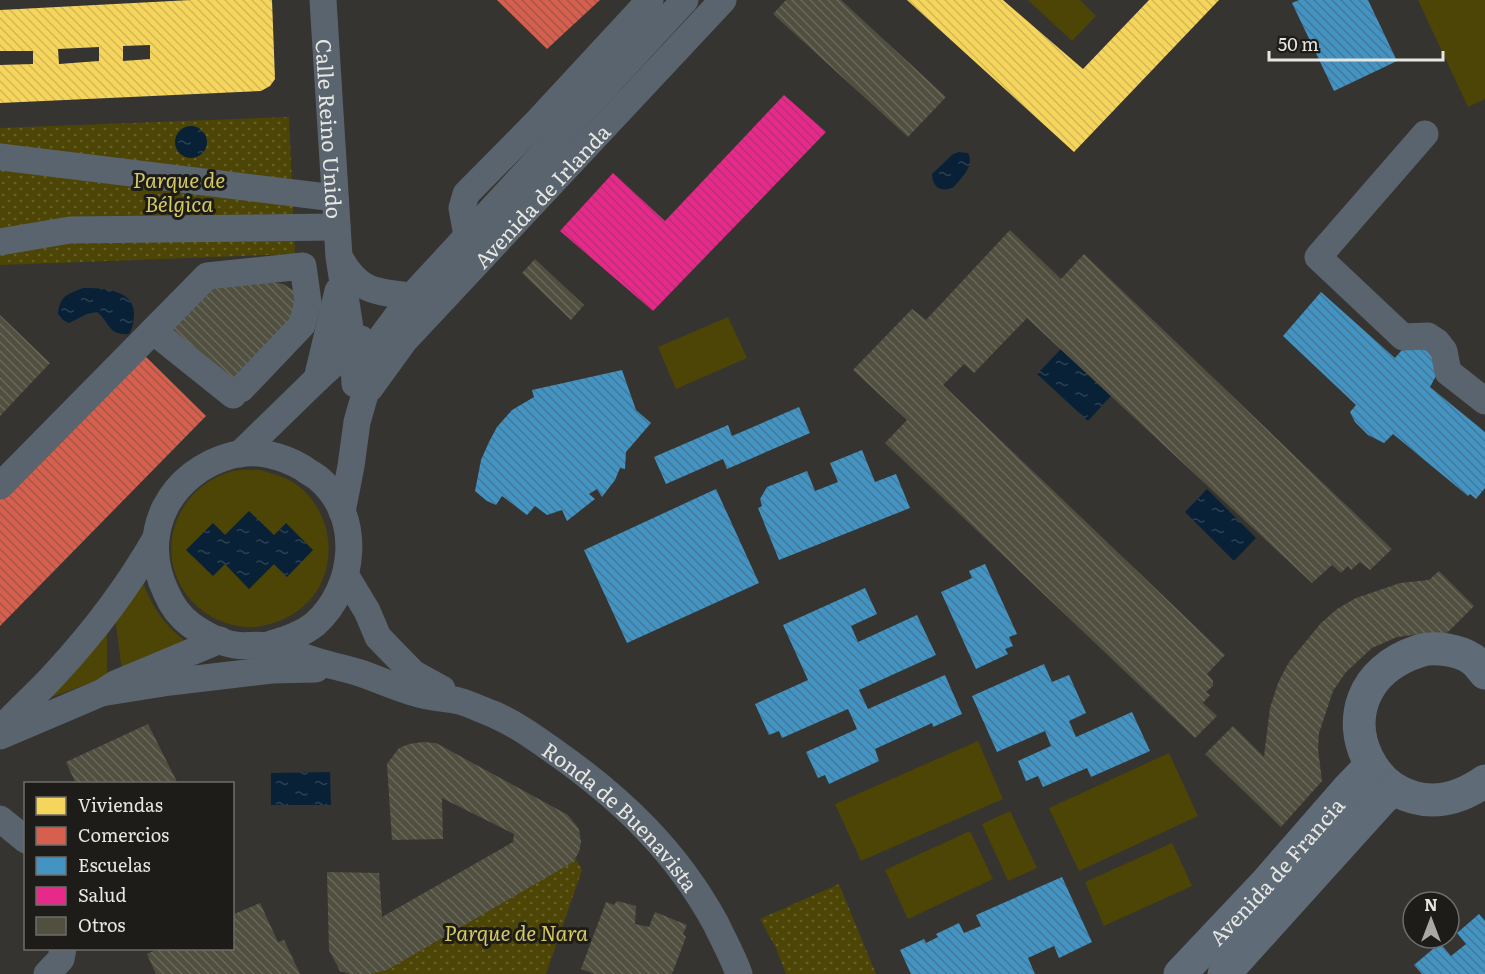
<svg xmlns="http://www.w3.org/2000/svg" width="1485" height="974" font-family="Literata,serif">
  <defs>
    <pattern id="park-dots" width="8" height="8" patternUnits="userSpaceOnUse" patternTransform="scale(1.5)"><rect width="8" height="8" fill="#4c4506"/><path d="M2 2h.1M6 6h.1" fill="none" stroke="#66602a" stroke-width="1.8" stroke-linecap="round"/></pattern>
    <pattern id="water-ripples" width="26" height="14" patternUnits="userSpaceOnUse" patternTransform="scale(1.5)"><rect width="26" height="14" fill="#092136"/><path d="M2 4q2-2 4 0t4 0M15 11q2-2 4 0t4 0" fill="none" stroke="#2d4153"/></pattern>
    <pattern id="homes-back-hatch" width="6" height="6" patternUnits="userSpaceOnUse" patternTransform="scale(1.5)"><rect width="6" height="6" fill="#f6d55c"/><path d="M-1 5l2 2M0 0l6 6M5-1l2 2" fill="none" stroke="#d3b857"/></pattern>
    <pattern id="shops-back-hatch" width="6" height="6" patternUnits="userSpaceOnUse" patternTransform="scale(1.5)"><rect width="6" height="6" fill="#d6604d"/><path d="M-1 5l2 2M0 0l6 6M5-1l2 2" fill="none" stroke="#a3574a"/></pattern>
    <pattern id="schools-back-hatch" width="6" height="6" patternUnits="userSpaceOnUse" patternTransform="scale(1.5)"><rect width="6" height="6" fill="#4393c3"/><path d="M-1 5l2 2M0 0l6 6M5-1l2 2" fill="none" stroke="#447897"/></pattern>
    <pattern id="health-back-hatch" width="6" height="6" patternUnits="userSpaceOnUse" patternTransform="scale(1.5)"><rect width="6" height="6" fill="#e7298a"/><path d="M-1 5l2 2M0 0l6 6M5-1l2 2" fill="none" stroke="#b63175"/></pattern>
    <pattern id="building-back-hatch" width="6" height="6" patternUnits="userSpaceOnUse" patternTransform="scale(1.5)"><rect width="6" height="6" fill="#514f40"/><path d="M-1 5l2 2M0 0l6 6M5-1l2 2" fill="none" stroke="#6a685b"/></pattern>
  </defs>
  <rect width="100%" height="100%" fill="#353430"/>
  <!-- grass -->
  <g fill="#4c4506" fill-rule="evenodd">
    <path d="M 1028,0 L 1080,0 L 1096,16 L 1072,41 Z"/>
    <path d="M 1418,0 L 1485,0 L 1485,99 L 1468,107 Z"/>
    <path d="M 728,317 L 747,358 L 676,389 L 658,347 Z"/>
    <path d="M 261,470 C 278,475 296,480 308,495 C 335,525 336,573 308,602 C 293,617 276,624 256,627 C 241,628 225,624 212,617 C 148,580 163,490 233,471 C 242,469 252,470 261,470 ZM 213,523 L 225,535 L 274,536 L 287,524 L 287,577 L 274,564 L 249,589 L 225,564 Z"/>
    <path d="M 142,580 C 151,607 167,629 191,645 L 122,671 L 115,617 Z"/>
    <path d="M 107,628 L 107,677 L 52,697 Z"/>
    <path d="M 978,741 L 1003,799 L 861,861 L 835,804 Z"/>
    <path d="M 1169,753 L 1198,816 L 1079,871 L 1049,808 Z"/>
    <path d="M 1010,811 L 1037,868 L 1008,881 L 982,824 Z"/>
    <path d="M 970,831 L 993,879 L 908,919 L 885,870 Z"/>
    <path d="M 1172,843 L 1192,886 L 1104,926 L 1085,882 Z"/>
  </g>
  <!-- park -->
  <g fill="url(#park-dots)">
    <path d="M 289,117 L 295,254 L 0,265 L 0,128 Z"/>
    <path d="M 570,849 L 582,870 L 546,974 L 354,974 Z"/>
    <path d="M 839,884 L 876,974 L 786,974 L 776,948 L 760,919 Z"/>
  </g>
  <!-- water -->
  <g fill="url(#water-ripples)">
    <circle cx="191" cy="142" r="16"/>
    <path d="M 959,152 L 968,153 C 975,166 962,177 954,187 C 942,193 932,188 932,174 L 953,154 Z"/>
    <path d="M 83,288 C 102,288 136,289 134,316 C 133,323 133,328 129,334 C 108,336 110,322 97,312 L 87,314 L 69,323 L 63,320 L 58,314 C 60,295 67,295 83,288 Z"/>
    <path d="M 1061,349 L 1111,396 L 1088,421 L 1037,374 Z"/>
    <path d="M 1207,489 L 1256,538 L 1234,561 L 1185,512 Z"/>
    <path d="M 249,511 L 274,535 L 286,523 L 313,550 L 287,577 L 274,564 L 249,589 L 225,564 L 213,576 L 186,550 L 213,523 L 225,535 Z"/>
    <path d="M 330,772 L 331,805 L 271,805 L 271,773 Z"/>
  </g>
  <!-- homes -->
  <g fill="url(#homes-back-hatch)" fill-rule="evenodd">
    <path d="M 191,0 L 272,0 L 275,79 L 270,86 L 261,91 L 0,103 L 0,65 L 33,64 L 33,51 L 0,51 L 0,10 ZM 150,45 L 150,59 L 123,61 L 123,46 ZM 99,47 L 99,61 L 59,64 L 58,49 Z"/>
    <path d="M 907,0 L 1003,0 L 1083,69 L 1149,0 L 1219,0 L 1074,152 Z"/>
  </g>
  <!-- shops -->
  <g fill="url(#shops-back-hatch)">
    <path d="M 497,0 L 600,0 L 547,49 Z"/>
    <path d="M 141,352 L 206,416 L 0,626 L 0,495 Z"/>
  </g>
  <!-- schools -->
  <g fill="url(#schools-back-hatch)">
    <path d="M 1299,0 L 1368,0 L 1397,61 L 1334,91 L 1292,3 Z"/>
    <path d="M 1321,292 L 1395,358 L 1401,351 L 1410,347 L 1427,350 L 1432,354 L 1437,374 L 1430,387 L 1485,432 L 1485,488 L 1476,499 L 1470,494 L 1468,496 L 1393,434 L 1384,443 L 1368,435 L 1355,422 L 1350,412 L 1356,405 L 1283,336 Z"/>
    <path d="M 622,370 L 636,410 L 651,423 L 626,452 L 625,469 L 620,468 L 615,480 L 602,497 L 597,489 L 589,494 L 595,499 L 567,521 L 562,510 L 547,515 L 535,506 L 527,515 L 502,496 L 496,505 L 487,501 L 475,491 L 481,460 L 489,442 L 497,427 L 512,410 L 534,397 L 532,390 Z"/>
    <path d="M 799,407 L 810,433 L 727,469 L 723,459 L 666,484 L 654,457 L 728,425 L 732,436 Z"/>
    <path d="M 862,450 L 875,482 L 896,474 L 910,508 L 779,560 L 758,508 L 762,506 L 760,499 L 767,487 L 807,471 L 815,491 L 838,482 L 830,463 Z"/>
    <path d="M 716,489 L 759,583 L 627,643 L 584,550 Z"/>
    <path d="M 985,564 L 1017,634 L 1009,637 L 1013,646 L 1005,649 L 1008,654 L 976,669 L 941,592 L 972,578 L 969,571 Z"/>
    <path d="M 865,588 L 877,614 L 851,626 L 858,642 L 917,615 L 936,655 L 859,690 L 868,709 L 945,675 L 962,714 L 933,727 L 932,723 L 875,749 L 879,761 L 829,784 L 825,775 L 818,778 L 806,752 L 857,729 L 848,709 L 782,738 L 779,731 L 769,735 L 755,704 L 808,680 L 783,625 Z"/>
    <path d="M 1044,664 L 1052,682 L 1069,675 L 1086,713 L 1069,721 L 1076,737 L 1132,712 L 1150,751 L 1091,777 L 1087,768 L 1043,787 L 1038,776 L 1026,781 L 1018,761 L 1051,746 L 1045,731 L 997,752 L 972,696 Z"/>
    <path d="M 1062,877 L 1092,942 L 1059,958 L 1054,946 L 1028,958 L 1035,974 L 911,974 L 900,950 L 924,939 L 926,943 L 938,937 L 936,934 L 959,923 L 964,933 L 981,926 L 976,915 Z"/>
    <path d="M 1479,914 L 1485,921 L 1485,974 L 1422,974 L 1414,965 L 1440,943 L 1451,956 L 1466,944 L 1457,933 Z"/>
  </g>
  <!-- health -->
  <path fill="url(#health-back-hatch)" d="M 784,95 L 826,132 L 653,311 L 560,231 L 613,173 L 665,221 Z"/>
  <!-- building -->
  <g fill="url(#building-back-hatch)">
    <path d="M 786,0 L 841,0 L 946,97 L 908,137 L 773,14 Z"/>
    <path d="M 1010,230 L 1061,279 L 1084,254 L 1392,549 L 1370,570 L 1360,562 L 1351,570 L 1348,566 L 1341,573 L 1332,565 L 1312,583 L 1027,318 L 974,373 L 964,364 L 943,385 L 1225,655 L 1207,674 L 1213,681 L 1213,686 L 1206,692 L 1210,695 L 1203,703 L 1217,716 L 1195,738 L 885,443 L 907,420 L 853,370 L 912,309 L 926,320 Z"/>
    <path d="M 535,259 L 584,305 L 571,320 L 522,273 Z"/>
    <path d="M 266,281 L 283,284 L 294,291 L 301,315 L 232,392 L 160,328 L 202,287 Z"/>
    <path d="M 0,315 L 50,363 L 0,416 Z"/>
    <path d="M 1439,571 L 1474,606 L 1446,634 L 1428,633 L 1397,637 L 1372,648 L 1346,672 L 1333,691 L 1319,733 L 1318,749 L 1322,781 L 1281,827 L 1205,754 L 1233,726 L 1264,757 L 1270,708 L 1278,683 L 1289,662 L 1321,623 L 1337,609 L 1356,598 L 1400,583 L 1429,580 Z"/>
    <path d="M 148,724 L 178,784 L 76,784 L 66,762 Z"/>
    <path d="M 423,742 L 436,743 L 568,815 L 579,829 L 581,842 L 579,852 L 573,862 L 387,970 L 370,974 L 350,974 L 340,971 L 329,950 L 327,872 L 379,873 L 382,917 L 513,842 L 514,834 L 442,798 L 443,839 L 392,840 L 387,764 L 399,748 L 409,744 Z"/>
    <path d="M 617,901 L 636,906 L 635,924 L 649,927 L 655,912 L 687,925 L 683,934 L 686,937 L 672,974 L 595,974 L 581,969 L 606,902 L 614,905 Z"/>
    <path d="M 260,903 L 278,942 L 284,940 L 300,974 L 156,974 L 147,954 L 160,948 L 232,948 L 232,915 Z"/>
  </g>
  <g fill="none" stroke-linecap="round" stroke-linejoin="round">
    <!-- minor -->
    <g stroke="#5a646e" stroke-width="27">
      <path id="s1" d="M 323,0 L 339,257 L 353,347 L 355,384"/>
      <path d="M 1425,134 L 1318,257 L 1403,337 L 1428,336 L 1437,342 L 1444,351 L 1448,372 L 1485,401"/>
      <path d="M 0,157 L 335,198"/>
      <path d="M 467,236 L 462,208 L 466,194 L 538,121 L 650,0"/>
      <path d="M 0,242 L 70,230 L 337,227"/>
      <path d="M 340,258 C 358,292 376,292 412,296"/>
      <path d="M 153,331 L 233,395"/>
      <path d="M 317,379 L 338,291"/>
      <path id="s2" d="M 370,388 L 404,341 L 723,0"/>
      <path d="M 240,454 L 317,379 L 361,339"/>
      <path d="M 0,486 L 207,276 L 303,266 L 308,302 L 302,325 L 241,389"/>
      <path d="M 342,512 L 351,466 L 357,422 L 365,394 L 370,358 L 377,343 L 412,296 L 685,0"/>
      <path d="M 346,576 L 367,611 L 378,637 L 413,673 L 442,689"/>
      <path id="s3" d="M 265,646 C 283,640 300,636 315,624 C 356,588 363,515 318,478 C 314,475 308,472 303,468 C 283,456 257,449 233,455 C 171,471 137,532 166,592 C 171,604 180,617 191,625 C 204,634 220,643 235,645 C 245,647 256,644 266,646 C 282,649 297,655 313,660 C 328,665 344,668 360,673 C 381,680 401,690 423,695 C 435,698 447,698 459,701 C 470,704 482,710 493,714 C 516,724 535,738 555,752 C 622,799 677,852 716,924 C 724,941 733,957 739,974"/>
      <path d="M 101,693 L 170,682 L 272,670 L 316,669"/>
      <path d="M 0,730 C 17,711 37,694 55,674 C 93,633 128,587 156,538"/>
      <path d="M 0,736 L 101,693 L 115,684 L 220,640"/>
      <path d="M 0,819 L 26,840"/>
      <path d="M 47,974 L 61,959 L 63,948"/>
    </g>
    <!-- major -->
    <g stroke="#5f6b77" stroke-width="33">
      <path d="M 1485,673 C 1481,668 1477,662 1472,659 C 1459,650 1434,646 1419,651 C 1299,690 1380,855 1485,781"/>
      <path id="s4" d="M 1180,974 L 1266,883 L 1347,790 L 1370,766"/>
      <path d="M 1224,974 L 1383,798 L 1394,790"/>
    </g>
  </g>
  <g text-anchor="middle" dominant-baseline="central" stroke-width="6" stroke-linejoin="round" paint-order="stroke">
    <!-- street labels -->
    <g font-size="21" fill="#e7e7e2" stroke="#1d1c19">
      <text stroke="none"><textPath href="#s1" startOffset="129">Calle Reino Unido</textPath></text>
      <text stroke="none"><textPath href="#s2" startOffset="258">Avenida de Irlanda</textPath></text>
      <text stroke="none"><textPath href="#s3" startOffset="1011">Ronda de Buenavista</textPath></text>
      <text stroke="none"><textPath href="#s4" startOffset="141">Avenida de Francia</textPath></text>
    </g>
    <!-- park labels -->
    <g font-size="21" font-style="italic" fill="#d5c962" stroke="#1d1c19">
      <text x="179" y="178">Parque de<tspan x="179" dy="24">Bélgica</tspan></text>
      <text x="516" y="931">Parque de Nara</text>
    </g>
  </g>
  <!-- legend -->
  <rect x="24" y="782" width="210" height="168" fill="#1d1c19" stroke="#6e6d69" stroke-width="1.5"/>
  <rect x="36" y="797" width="30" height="18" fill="#f6d55c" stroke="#6e6d69" stroke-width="1.5"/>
  <text x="78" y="812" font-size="18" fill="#e7e7e2">Viviendas</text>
  <rect x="36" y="827" width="30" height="18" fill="#d6604d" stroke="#6e6d69" stroke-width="1.5"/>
  <text x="78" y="842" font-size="18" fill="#e7e7e2">Comercios</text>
  <rect x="36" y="857" width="30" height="18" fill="#4393c3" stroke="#6e6d69" stroke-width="1.5"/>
  <text x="78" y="872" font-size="18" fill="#e7e7e2">Escuelas</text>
  <rect x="36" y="887" width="30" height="18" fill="#e7298a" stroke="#6e6d69" stroke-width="1.5"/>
  <text x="78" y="902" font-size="18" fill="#e7e7e2">Salud</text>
  <rect x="36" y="917" width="30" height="18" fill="#514f40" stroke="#6e6d69" stroke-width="1.5"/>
  <text x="78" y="932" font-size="18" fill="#e7e7e2">Otros</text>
  <!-- north arrow -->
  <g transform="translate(1431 920)"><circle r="28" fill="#1d1c19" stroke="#6e6d69" stroke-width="1.5"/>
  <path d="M0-4.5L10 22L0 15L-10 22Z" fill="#a9a8a4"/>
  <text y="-9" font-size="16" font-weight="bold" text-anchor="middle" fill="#e7e7e2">N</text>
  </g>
  <!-- scale -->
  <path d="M1269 51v9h174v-9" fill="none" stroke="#e7e7e2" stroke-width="3"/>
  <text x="1278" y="51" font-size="18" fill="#e7e7e2" stroke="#1d1c19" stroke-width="4.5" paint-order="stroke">50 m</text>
</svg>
